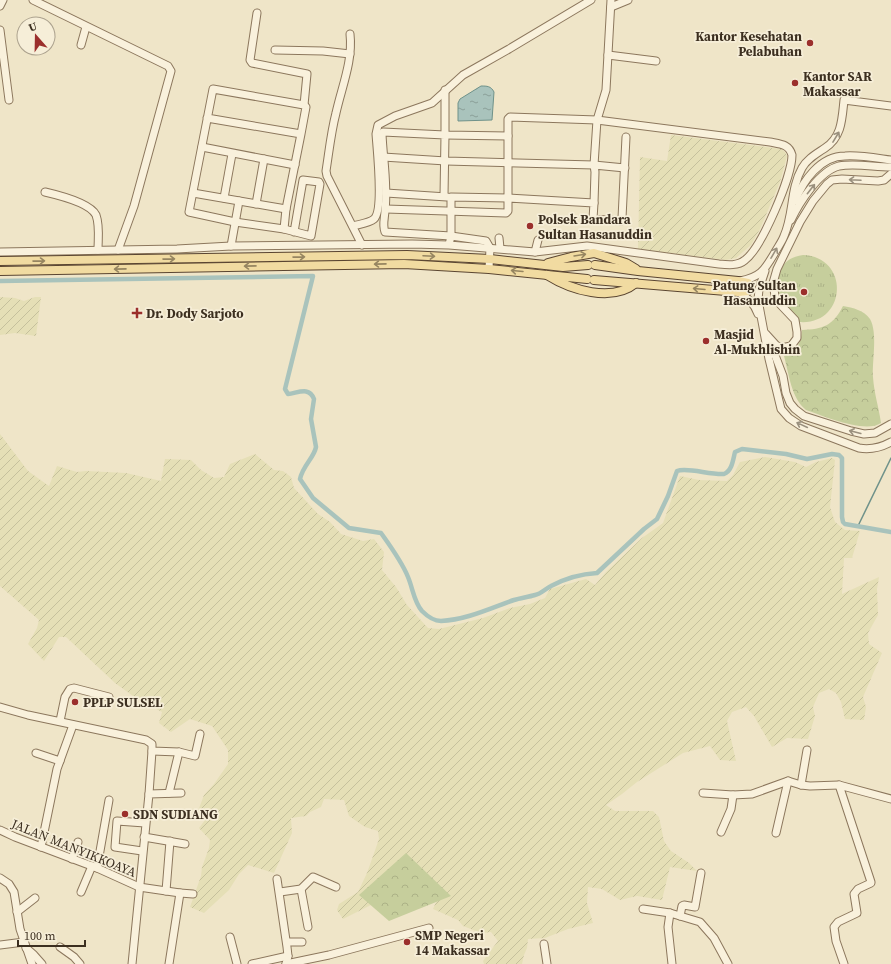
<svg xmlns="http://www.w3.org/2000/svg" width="891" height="964" font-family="'Source Serif 4',serif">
  <defs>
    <pattern id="farmland-furrows" width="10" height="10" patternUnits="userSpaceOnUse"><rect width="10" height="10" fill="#e5dfb6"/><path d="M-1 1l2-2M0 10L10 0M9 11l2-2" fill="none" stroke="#c5c09c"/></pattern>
    <pattern id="grass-tufts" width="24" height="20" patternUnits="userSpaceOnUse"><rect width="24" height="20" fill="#c6ce9c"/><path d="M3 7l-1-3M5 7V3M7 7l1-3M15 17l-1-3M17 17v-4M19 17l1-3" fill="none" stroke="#abb186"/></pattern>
    <pattern id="forest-crowns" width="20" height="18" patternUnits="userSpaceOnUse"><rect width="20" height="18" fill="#c6ce9c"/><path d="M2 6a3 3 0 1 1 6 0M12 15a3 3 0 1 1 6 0" fill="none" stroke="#abb186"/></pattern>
    <pattern id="water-ripples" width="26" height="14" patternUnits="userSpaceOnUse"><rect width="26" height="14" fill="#a9c3bc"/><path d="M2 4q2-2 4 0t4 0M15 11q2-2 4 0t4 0" fill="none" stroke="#8b9f98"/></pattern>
  </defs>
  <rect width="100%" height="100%" fill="#efe5c8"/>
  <!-- farmland -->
  <g fill="url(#farmland-furrows)">
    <path d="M 671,135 L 781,149 L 785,152 L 787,156 L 780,182 L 760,229 L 751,245 L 736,258 L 726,260 L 638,249 L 640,157 L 667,161 Z"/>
    <path d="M 0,297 L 15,298 L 24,301 L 35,297 L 41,297 L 36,336 L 15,333 L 0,335 Z"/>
    <path d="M 0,434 L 28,471 L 49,486 L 57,466 L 77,472 L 86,471 L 126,473 L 161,481 L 165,459 L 191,460 L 201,470 L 214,478 L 224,477 L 230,464 L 255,454 L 274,470 L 283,471 L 291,477 L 294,488 L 318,514 L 330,522 L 341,534 L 363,541 L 374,539 L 384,552 L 382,570 L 396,587 L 407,605 L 428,628 L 439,629 L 483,618 L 510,608 L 530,604 L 545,598 L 550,589 L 586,579 L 595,585 L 606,572 L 642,538 L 663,523 L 680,476 L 699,480 L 727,481 L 733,475 L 740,462 L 765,457 L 795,462 L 806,467 L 816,462 L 832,458 L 835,460 L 830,507 L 835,522 L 845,530 L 860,531 L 852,558 L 844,558 L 842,594 L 879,577 L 877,589 L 878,615 L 868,633 L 869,644 L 882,653 L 863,697 L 866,707 L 864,720 L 845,719 L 841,702 L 836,693 L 829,689 L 819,693 L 813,707 L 815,716 L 808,739 L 787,738 L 772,747 L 754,716 L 746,707 L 732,712 L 727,721 L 736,761 L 720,760 L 710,746 L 683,753 L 637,782 L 622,794 L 606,805 L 615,811 L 653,811 L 659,817 L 664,841 L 671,851 L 689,863 L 697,871 L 670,867 L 662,900 L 637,896 L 620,900 L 602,889 L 588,887 L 587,903 L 593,923 L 568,929 L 545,938 L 528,939 L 527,948 L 524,955 L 522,964 L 484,964 L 483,961 L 498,941 L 491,932 L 481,933 L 463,926 L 458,920 L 433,909 L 438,898 L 383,899 L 343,919 L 337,910 L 339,904 L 358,892 L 367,873 L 379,839 L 378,831 L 365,827 L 349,816 L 344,800 L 324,799 L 321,807 L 310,812 L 306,816 L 291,818 L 292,833 L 274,873 L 248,865 L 239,874 L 229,890 L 204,913 L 190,907 L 201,876 L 202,867 L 209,848 L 210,840 L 199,828 L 208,816 L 198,811 L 204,795 L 214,784 L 228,764 L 228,750 L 212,726 L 190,719 L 171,732 L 159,723 L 162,712 L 133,696 L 115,683 L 66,637 L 59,637 L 44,661 L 28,644 L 37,628 L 39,620 L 0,586 Z"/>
  </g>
  <!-- grass -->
  <path fill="url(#grass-tufts)" d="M 803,255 C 851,257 847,326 799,322 C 796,314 790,311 785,305 C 776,295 775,282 781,270 C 785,260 792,257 803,255 Z"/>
  <!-- forest -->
  <g fill="url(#forest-crowns)">
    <path d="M 843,306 C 853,308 864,310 870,319 C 878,333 872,361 873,377 C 874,393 879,408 881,423 C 865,434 824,416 806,410 C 791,398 789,374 784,356 C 797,351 801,344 802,330 C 823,329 833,326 843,306 Z"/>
    <path d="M 406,853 L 451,896 L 389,921 L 359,895 Z"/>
  </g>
  <!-- water -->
  <path fill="url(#water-ripples)" stroke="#6f928a" d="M 481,86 C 487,86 491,86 494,92 L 492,120 L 458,121 L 458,103 L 460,99 Z"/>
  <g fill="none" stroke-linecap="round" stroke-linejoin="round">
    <!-- stream -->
    <path stroke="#6f928a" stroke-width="1.5" d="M 858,526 L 891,458"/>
    <!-- canal -->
    <path stroke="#a9c3bc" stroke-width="4.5" d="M 0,281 L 313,276 L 285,389 L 288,394 C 298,393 309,386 314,399 L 311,419 L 316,447 C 314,458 303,465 300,479 L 313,498 L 349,528 L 381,533 C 391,547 402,562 408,577 C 413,589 414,602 422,611 C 427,616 433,621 441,621 C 466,620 491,608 514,600 C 521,598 528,597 535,595 C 541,594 545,589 551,586 C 566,578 580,574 597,573 L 644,529 L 657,519 L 668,496 L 677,471 C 687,467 710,475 724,474 C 732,471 733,460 735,452 L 742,449 L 786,454 L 807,459 L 832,454 L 839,455 L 842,458 L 842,517 L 843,522 L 845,524 L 891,532"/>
    <!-- minor casing -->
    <g stroke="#8c775d" stroke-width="9">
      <g id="minor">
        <path d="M 33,0 L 168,66 L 171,71 L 134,206 L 118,250"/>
        <path d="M 0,6 L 3,0"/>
        <path d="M 611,7 L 628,0"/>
        <path d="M 257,13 L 250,60 L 252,63 L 307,74 L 304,105"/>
        <path d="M 0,30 L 9,100"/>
        <path d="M 350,34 C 353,61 342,86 336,113 C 331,132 329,152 326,171 L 327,176 L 362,245"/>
        <path d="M 81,45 L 86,27"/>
        <path d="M 275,50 L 323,51 L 350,54"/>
        <path d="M 608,55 L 656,61"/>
        <path d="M 445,90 L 445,135 L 508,136"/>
        <path d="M 207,118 L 301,134 L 286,209 L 284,229 L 235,222 L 189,212 L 213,89 L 304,105 L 306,107 L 301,134"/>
        <path d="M 202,147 L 295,165"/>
        <path d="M 383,157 L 446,161 L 594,165 L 597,120 L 606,90 L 611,0"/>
        <path d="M 45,192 C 58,195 90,203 96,215 C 100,226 98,239 98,250"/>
        <path d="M 193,193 L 286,209"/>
        <path d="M 386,193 L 447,197"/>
        <path d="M 444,196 L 445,135 L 383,132 L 382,134 C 383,159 388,185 385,210 C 385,217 382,225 385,232 L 451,236 L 486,241 L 490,248"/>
        <path d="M 224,198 L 232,154"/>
        <path d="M 795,201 C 803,181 820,156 845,156 C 860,155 876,158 891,160"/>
        <path d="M 594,203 L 595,172 L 594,165 L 625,168"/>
        <path d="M 256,204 L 264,159"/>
        <path d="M 386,209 L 506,213 L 508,211 L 508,198 L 594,203 L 593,219 L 621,221 L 622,218 L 626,137"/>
        <path d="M 791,220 C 799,203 819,171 839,166 C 855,163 874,167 891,167"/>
        <path d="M 353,226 C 360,224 369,223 374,219 C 384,210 377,149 376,134 L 378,125 L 395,116 L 432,103 L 463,75 L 509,49 L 591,0"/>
        <path d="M 284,229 L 311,236 L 320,184 L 319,182 L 303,180 L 294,232"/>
        <path d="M 499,238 L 500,248"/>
        <path d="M 231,246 L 239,201"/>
        <path d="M 0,252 L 177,249 L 231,246 L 412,244 L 449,245 L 535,252 L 587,246 L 719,264 C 728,265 738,266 745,260 C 762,247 792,176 792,155 C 789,144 780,144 770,142 L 597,120 L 510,117 L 508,119 L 508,198 L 451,197 L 451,236 L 449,245"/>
        <path d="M 535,252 L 538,240"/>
        <path d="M 489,269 L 490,248"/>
        <path d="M 765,271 L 759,289 L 758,300 L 769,359 L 781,409 L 789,418 L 801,426 L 859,448 C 871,450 880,448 891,442"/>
        <path d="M 740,281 C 760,277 764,271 774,254 C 777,248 782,242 784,236 C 794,214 790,189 802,168 C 807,159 816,154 825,148 C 842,137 842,119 844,100 L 891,106"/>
        <path d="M 738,292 C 748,298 754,303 758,314"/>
        <path d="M 766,334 L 776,345 L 781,348 L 791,346 L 797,338 L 797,332 L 795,320 L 777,301 L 775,296 L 773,283 L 777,269 L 800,222 L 813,201 L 827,184 L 832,180 L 842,179 L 878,181 L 884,180 L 891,174"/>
        <path d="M 770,342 L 783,376 L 786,393 L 790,403 L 795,409 L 804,416 L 851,431 L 864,434 L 875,433 L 891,424"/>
        <path d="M 0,707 L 28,715 L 146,740 L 152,744 L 152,751 L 179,752 L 195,756 L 200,734"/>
        <path d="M 60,721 L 65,697 L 70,689 L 74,688 L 109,697"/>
        <path d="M 36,753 L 60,761"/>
        <path d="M 801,785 L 807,750"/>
        <path d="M 169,793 L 179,752"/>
        <path d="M 703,793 L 733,795 L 752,794 L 788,781 L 801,785 L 810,786 L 839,785"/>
        <path d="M 149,794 L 152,751"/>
        <path d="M 0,830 L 15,837 L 97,868 L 139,887 L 180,893 L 169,964"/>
        <path d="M 721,832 L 731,809 L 733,795"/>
        <path d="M 776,833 L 788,781"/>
        <path d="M 144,837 L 185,844"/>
        <path d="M 41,847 L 57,769 L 73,725"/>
        <path d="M 142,851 L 115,847 L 117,821 L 145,823"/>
        <path d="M 72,859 L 78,842"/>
        <path d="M 97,868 L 109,800"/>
        <path d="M 0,878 L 9,884 L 14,892 L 20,929 L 32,964"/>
        <path d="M 277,879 L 287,947 L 288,956 L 286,964"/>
        <path d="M 301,889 L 308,927"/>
        <path d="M 166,891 L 170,841"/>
        <path d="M 81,892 L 92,866"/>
        <path d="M 280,892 L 301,889 L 313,877 L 336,887"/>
        <path d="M 180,893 L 193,894"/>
        <path d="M 643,909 L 670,913"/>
        <path d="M 17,912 L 35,898"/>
        <path d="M 680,916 L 682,906 L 684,905 L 695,907 L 701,873"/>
        <path d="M 230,937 L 237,964"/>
        <path d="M 287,942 L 302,942"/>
        <path d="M 544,944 L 547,964"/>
        <path d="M 0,945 L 24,942"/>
        <path d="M 60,947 L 74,957 L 80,964"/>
        <path d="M 26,948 L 34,955 L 42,964"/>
        <path d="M 132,964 L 149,794 L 181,793"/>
        <path d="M 252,964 L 288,956"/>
        <path d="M 286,964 L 329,955 L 429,928"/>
        <path d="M 672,964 L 668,927 L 670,913 L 700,922 L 714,938 L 728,964"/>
        <path d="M 844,964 L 836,941 L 834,927 L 838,922 L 857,913 L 854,894 L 858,889 L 871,883 L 871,882 L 839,785 L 891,799"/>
      </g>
    </g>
    <!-- major casing -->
    <g stroke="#5a4531" stroke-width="10">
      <g id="major">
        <path d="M 0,261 L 407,255 L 490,259 L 563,267 L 588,265"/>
        <path d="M 548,263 L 571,257 L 594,253 L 626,263 L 636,269"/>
        <path d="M 0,271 L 404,264 L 489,269 L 587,279"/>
        <path d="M 547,275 C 571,290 612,303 636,283"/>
        <path d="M 594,280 L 738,292 L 748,291 L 750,288 L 748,283 L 738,281 L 638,271 L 595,265"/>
      </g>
    </g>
    <!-- minor -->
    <use href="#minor" stroke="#f9f1dc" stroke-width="7"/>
    <!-- major -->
    <use href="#major" stroke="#f1dba1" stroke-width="8"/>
  </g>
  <!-- one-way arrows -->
  <defs><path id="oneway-shaft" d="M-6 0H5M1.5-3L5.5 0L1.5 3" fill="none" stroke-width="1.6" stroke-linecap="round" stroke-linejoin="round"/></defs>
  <g stroke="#9a907e">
    <use href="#oneway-shaft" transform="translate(836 137) rotate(-59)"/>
    <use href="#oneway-shaft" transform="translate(855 180) rotate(-177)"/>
    <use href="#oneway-shaft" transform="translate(811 189) rotate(-52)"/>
    <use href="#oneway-shaft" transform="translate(774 253) rotate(-60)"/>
    <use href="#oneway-shaft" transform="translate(802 425) rotate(-155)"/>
    <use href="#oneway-shaft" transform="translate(855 432) rotate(-166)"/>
  </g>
  <g stroke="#968560">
    <use href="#oneway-shaft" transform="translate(580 255) rotate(-9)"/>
    <use href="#oneway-shaft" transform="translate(429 256) rotate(3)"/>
    <use href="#oneway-shaft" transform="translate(299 257) rotate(-1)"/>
    <use href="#oneway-shaft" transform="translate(169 259) rotate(-1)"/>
    <use href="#oneway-shaft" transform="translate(39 261) rotate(-1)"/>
    <use href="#oneway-shaft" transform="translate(380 264) rotate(179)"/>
    <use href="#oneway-shaft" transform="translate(250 266) rotate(179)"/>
    <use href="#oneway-shaft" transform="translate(120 269) rotate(179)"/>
    <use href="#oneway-shaft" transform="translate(517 271) rotate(-175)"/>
    <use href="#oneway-shaft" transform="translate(699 289) rotate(-175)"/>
  </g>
  <!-- markers -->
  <g fill="#9b2f2c" stroke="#f6eed8" stroke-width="1.5">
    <circle cx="810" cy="43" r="4"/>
    <circle cx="795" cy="83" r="4"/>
    <circle cx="530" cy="226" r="4"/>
    <circle cx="804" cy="292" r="4"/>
    <path d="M135 307h4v4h4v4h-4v4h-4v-4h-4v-4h4z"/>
    <circle cx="706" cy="341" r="4"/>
    <circle cx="75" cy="702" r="4"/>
    <circle cx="125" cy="814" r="4"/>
    <circle cx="407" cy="942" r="4"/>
  </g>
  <g text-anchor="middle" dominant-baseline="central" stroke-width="3.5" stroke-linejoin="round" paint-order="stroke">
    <!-- poi labels -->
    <g font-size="13" font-weight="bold" fill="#3c2f20" stroke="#f6eed8" text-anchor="start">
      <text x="802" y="36" text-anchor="end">Kantor Kesehatan<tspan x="802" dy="15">Pelabuhan</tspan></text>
      <text x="803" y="76">Kantor SAR<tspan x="803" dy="15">Makassar</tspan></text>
      <text x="538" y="219">Polsek Bandara<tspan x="538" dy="15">Sultan Hasanuddin</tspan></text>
      <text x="796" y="285" text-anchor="end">Patung Sultan<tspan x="796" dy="15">Hasanuddin</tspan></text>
      <text x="146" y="313">Dr. Dody Sarjoto</text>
      <text x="714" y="334">Masjid<tspan x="714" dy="15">Al-Mukhlishin</tspan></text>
      <text x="83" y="702">PPLP SULSEL</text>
      <text x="133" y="814">SDN SUDIANG</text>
      <text x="415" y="935">SMP Negeri<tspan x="415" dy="15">14 Makassar</tspan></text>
    </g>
    <!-- street labels -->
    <g font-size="13" fill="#3c2f20" stroke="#f6eed8">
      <text transform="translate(74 848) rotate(22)">JALAN MANYIKKOAYA</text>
    </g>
  </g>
  <!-- north arrow -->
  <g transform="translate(36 36) rotate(340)"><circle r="19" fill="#f6eed8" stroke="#aca28e"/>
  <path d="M0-3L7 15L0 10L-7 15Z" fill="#9b2f2c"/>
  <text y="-6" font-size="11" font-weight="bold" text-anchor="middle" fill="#3c2f20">U</text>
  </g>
  <!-- scale -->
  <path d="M18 940v6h67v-6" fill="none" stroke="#3c2f20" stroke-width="2"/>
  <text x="24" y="940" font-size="12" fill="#3c2f20" stroke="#f6eed8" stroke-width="3" paint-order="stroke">100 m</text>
</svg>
